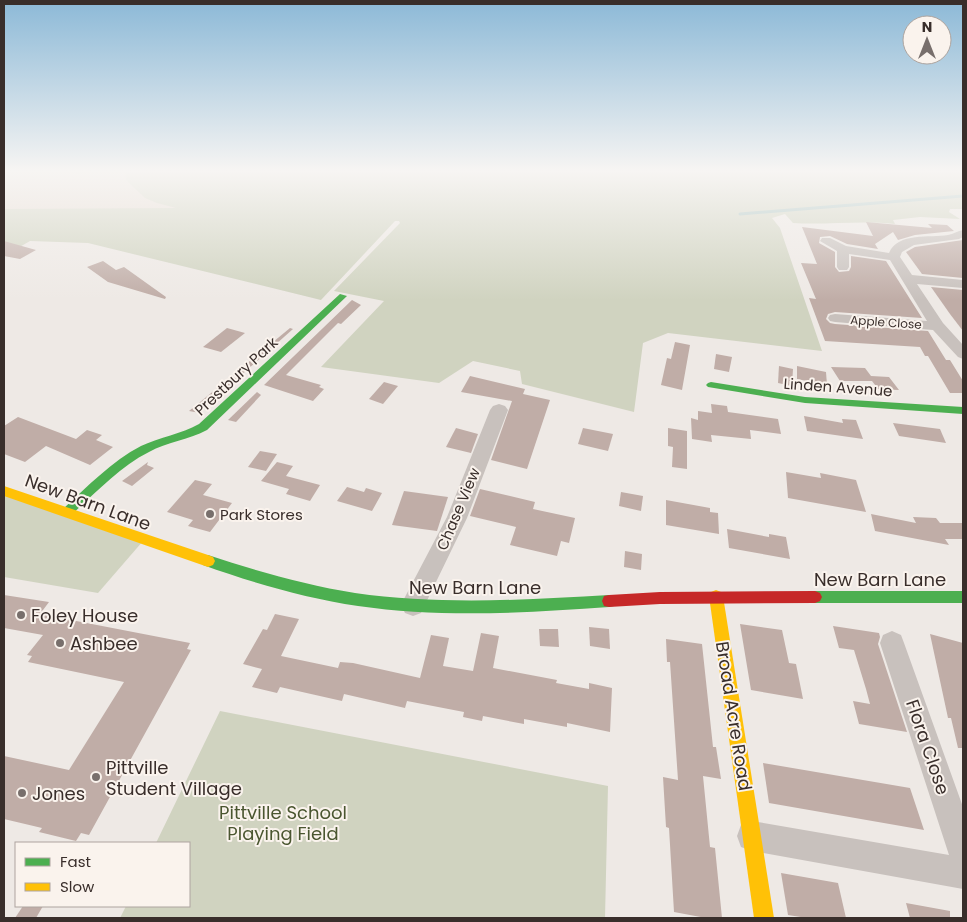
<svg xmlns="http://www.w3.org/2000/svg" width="967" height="922" font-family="Poppins,sans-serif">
  <rect width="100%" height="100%" fill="#eee9e5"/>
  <!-- green -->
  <g fill="#d0d3c0">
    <path d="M 4,171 L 963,171 L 963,209 L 950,209 L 949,212 L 960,219 L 920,217 L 893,220 L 895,224 C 861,220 827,225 793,223 L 785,214 L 772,218 L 780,228 L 822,351 L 668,333 L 643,343 L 634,412 L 522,384 L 520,371 L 473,361 L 439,383 L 321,367 L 384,301 L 334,291 L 400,223 L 399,221 L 395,221 L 321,300 L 88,243 L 30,241 L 4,256 Z"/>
    <path d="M 4,491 L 10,492 L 143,541 L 98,593 L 4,577 Z"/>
    <path d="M 220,711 L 608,786 L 605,918 L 120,918 L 126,906 L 189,906 L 189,843 L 156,843 Z"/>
  </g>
  <!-- plaza -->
  <path fill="#e7dcd3" d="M 4,171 L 67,171 L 79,174 L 85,171 L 125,171 L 126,180 L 145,198 L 157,203 L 176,208 L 4,209 Z"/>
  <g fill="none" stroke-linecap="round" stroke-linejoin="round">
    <!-- stream -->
    <path stroke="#a2c0be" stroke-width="3" d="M 740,214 L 963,196"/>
  </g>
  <!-- building -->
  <g fill="#c0ada7">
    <path d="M 866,222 L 932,228 L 928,224 L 947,225 L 954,231 L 915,235 L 898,240 L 893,232 L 875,244 L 878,249 L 847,244 L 830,236 L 820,237 L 819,243 L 835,252 L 835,267 L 839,272 L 849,271 L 851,267 L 851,256 L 886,261 L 922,318 L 835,312 L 828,314 L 826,319 L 830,323 L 835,324 L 928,331 L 946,360 L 950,360 L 963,381 L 963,393 L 950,393 L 928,356 L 925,356 L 920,347 L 825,341 L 809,298 L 816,299 L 801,263 L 817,264 L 802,227 L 873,236 Z"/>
    <path d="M 963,240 L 963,278 L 922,274 L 906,252 L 915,247 Z"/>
    <path d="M 4,241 L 36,250 L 20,259 L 4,256 Z"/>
    <path d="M 103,261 L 116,270 L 124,267 L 166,297 L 165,299 L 108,282 L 87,267 Z"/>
    <path d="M 931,287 L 963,290 L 963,331 L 950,314 Z"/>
    <path d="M 352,300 L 361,305 L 341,324 L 338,323 L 286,375 L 321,385 L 319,387 L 324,389 L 313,401 L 264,385 Z"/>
    <path d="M 227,328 L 245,333 L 221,352 L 203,347 Z"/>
    <path d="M 290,328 L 293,329 L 239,377 L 233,375 Z"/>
    <path d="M 675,342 L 690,345 L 682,390 L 661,385 L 667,358 L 671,359 Z"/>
    <path d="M 716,354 L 732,357 L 729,372 L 714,369 Z"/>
    <path d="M 779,366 L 793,369 L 792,386 L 778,383 Z"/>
    <path d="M 797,366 L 826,372 L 827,385 L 797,379 Z"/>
    <path d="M 831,367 L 865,368 L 871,376 L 889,377 L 899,390 L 878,389 L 872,381 L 840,381 Z"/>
    <path d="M 232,376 L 237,379 L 200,413 L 189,411 Z"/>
    <path d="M 470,376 L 525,389 L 523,394 L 550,400 L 527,469 L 491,460 L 512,401 L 461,392 Z"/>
    <path d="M 384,382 L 398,386 L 383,404 L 369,399 Z"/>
    <path d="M 257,392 L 261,395 L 236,422 L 228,420 Z"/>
    <path d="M 711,404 L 727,406 L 728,412 L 778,419 L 781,434 L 750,430 L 751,439 L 711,435 L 712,442 L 692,439 L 691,418 L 698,420 L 698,411 L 712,413 Z"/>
    <path d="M 804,416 L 843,423 L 842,419 L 856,420 L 863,439 L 807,431 Z"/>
    <path d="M 18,417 L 76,439 L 87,430 L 102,435 L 96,440 L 113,447 L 90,465 L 46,446 L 25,462 L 4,454 L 4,426 Z"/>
    <path d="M 893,423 L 940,429 L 946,443 L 899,436 Z"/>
    <path d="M 456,428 L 478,434 L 471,453 L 446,447 Z"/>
    <path d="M 583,428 L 613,434 L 608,451 L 578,444 Z"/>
    <path d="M 668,428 L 687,431 L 687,469 L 672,467 L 673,447 L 668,446 Z"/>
    <path d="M 260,451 L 277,454 L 266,471 L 248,467 Z"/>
    <path d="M 148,462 L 147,465 L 154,468 L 132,486 L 122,481 Z"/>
    <path d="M 277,462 L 293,466 L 286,476 L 320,485 L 310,501 L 286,494 L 289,489 L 261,481 Z"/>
    <path d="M 786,472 L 821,478 L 820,473 L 856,480 L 866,512 L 788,498 Z"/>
    <path d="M 195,480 L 212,484 L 203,495 L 232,503 L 210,532 L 188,526 L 193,520 L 167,512 Z"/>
    <path d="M 347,487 L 364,492 L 366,488 L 382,493 L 372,511 L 337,501 Z"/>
    <path d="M 480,489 L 535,502 L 533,509 L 575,518 L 569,543 L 561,541 L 557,556 L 510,545 L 516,527 L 470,516 Z"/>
    <path d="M 404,491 L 448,497 L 437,531 L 392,525 Z"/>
    <path d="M 621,492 L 643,496 L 641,511 L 619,506 Z"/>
    <path d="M 666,500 L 710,508 L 710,512 L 718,513 L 719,534 L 666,525 Z"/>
    <path d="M 871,514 L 916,523 L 913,517 L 936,518 L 940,523 L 963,523 L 963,539 L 945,539 L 949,545 L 875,531 Z"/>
    <path d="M 727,529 L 769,537 L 769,534 L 786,537 L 790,559 L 729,548 Z"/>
    <path d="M 625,551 L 642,554 L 641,570 L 624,567 Z"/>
    <path d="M 4,595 L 49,602 L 40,614 L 190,643 L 187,649 L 191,650 L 89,835 L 81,833 L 76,841 L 39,832 L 42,828 L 4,819 L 4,756 L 69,770 L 124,682 L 28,662 L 32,656 L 27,655 L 43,635 L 4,628 Z"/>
    <path d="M 275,614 L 299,619 L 281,656 L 338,668 L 340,662 L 353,663 L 420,678 L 431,635 L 449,638 L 443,666 L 473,671 L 481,633 L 499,636 L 493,668 L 557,680 L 556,683 L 589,689 L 589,683 L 612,688 L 610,732 L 567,723 L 567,727 L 524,719 L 524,724 L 483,716 L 482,721 L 463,717 L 464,712 L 407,701 L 405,708 L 344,694 L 342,701 L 280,687 L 277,693 L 252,687 L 262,669 L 243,664 L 263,629 L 267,630 Z"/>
    <path d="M 740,624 L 782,630 L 789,663 L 796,664 L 803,699 L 751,690 Z"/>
    <path d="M 833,626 L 879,633 L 880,637 L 878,644 L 907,732 L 859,724 L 853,701 L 870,704 L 866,689 L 854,650 L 839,648 Z"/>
    <path d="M 589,627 L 609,629 L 610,649 L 590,646 Z"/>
    <path d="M 539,629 L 558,629 L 559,647 L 540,646 Z"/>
    <path d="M 930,634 L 963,643 L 963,748 L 958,748 L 951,718 L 948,718 Z"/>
    <path d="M 666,639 L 702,644 L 713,747 L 716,747 L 721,779 L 703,776 L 710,847 L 715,848 L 722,918 L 706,918 L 674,912 L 669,828 L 666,827 L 663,777 L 678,780 L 670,662 L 667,662 Z"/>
    <path d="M 763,763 L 910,788 L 924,830 L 769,803 Z"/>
    <path d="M 781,873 L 838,883 L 846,918 L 807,918 L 788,915 Z"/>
    <path d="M 906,903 L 950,911 L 950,918 L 910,918 Z"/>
    <path d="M 23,906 L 43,906 L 36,918 L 15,918 Z"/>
  </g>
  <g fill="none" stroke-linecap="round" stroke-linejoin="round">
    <!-- street -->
    <g fill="#c8c1bd" fill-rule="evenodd">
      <path d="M 963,230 L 963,237 L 959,239 L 914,245 L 902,252 L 900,257 L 912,275 L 963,280 L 963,288 L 917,284 L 943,323 L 963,345 L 963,359 L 958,357 L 933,330 L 835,322 L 830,321 L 828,318 L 830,315 L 835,314 L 927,321 L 890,260 L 849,254 L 849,267 L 847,270 L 839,270 L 837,267 L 837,251 L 820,241 L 822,238 L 830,238 L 846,246 L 889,253 C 898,232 930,238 948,235 C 953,234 958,231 963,230 Z"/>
      <path d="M 499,404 L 505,406 L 508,410 L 467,518 L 421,613 L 413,616 L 405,613 L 401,605 L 405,597 L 447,517 L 490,410 L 493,406 Z"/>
      <path d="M 892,631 L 901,635 L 904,643 L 963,807 L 963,889 L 752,851 L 741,847 L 737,836 L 741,825 L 752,821 L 949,855 L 880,643 L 883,635 Z"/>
    </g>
    <!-- fast -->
    <g fill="#4caf50" fill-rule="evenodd">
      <path d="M 340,294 L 347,296 L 207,430 C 188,440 167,442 149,452 C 119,467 96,493 71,515 L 67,517 L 63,515 L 61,512 L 63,509 C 87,487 112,461 141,446 C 160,437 181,434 199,424 Z"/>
      <path d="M 711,382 L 805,397 L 963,407 L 963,414 L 805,403 L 708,387 L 706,385 L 708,383 Z"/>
      <path d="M 208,555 C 256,571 305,585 355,593 C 439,605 525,600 609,595 L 614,596 L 616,601 L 614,606 L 609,607 C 525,613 441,618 358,606 C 305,598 253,583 203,565 L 201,561 L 203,557 Z"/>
      <path d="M 815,591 L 963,591 L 963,603 L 815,603 L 810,601 L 808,597 L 810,593 Z"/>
    </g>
    <!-- slow -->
    <g fill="#ffc107" fill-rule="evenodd">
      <path d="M 4,486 L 208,555 L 213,557 L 215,561 L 213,565 L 208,567 L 4,496 Z"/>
      <path d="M 716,590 L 721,592 L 723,596 L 774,918 L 754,918 L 709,596 L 711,592 Z"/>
    </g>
    <!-- jam -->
    <path fill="#c62828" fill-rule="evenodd" d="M 815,591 L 820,593 L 822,597 L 820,601 L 815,603 L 660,604 L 609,607 L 604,606 L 602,601 L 604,596 L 609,595 L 660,592 Z"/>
  </g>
  <!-- sky -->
  <linearGradient id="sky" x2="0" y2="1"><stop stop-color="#8cb9d7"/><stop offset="0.57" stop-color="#f7f5f3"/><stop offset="1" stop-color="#f7f5f3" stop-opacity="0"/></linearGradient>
  <rect width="967" height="300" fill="url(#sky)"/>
  <!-- markers -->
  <g fill="#786f6c" stroke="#faf3ed" stroke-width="2">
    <circle cx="210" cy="514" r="5"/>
    <circle cx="21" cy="615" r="5"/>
    <circle cx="60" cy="643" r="5"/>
    <circle cx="96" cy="777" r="5"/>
    <circle cx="22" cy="793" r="5"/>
  </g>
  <g text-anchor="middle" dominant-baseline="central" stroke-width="4" stroke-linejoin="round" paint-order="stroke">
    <!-- far-street labels -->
    <g font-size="12" fill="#392e2b" stroke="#faf3ed">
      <text transform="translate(886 322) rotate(4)">Apple Close</text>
    </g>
    <!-- street labels -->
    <g font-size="15" fill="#392e2b" stroke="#faf3ed">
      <text transform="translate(236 376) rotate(-43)">Prestbury Park</text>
      <text transform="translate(838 387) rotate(4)">Linden Avenue</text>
      <text transform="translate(458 509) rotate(-67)">Chase View</text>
    </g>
    <!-- poi labels -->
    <g font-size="15" fill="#392e2b" stroke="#faf3ed" text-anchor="start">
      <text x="220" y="514">Park Stores</text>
    </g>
    <!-- near-street labels -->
    <g font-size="18" fill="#392e2b" stroke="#faf3ed">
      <text transform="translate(88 502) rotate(20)">New Barn Lane</text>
      <text x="880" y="579">New Barn Lane</text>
      <text x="475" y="587">New Barn Lane</text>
      <text transform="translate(734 716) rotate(81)">Broad Acre Road</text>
      <text transform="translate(928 747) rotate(71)">Flora Close</text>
    </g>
    <!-- near-poi labels -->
    <g font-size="18" fill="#392e2b" stroke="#faf3ed" text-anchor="start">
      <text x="31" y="615">Foley House</text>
      <text x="70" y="643">Ashbee</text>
      <text x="106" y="767">Pittville<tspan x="106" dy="21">Student Village</tspan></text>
      <text x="32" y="793">Jones</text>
    </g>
    <!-- near-park labels -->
    <g font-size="18" fill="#4a5630" stroke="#faf3ed">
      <text x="283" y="812">Pittville School<tspan x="283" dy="21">Playing Field</tspan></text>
    </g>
  </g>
  <!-- border -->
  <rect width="967" height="922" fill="none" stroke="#392e2b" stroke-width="10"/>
  <!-- legend -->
  <rect x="15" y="842" width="175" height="65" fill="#faf3ed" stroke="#ada49f"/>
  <rect x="25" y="858" width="25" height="8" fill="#4caf50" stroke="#ada49f"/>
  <text x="60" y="867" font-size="15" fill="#392e2b">Fast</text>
  <rect x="25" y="883" width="25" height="8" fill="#ffc107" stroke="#ada49f"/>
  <text x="60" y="892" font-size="15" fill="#392e2b">Slow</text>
  <!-- north arrow -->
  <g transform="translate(927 40)"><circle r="24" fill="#faf3ed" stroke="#ada49f"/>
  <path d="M0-4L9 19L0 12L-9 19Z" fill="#786f6c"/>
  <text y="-8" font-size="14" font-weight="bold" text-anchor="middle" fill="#392e2b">N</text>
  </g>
</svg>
